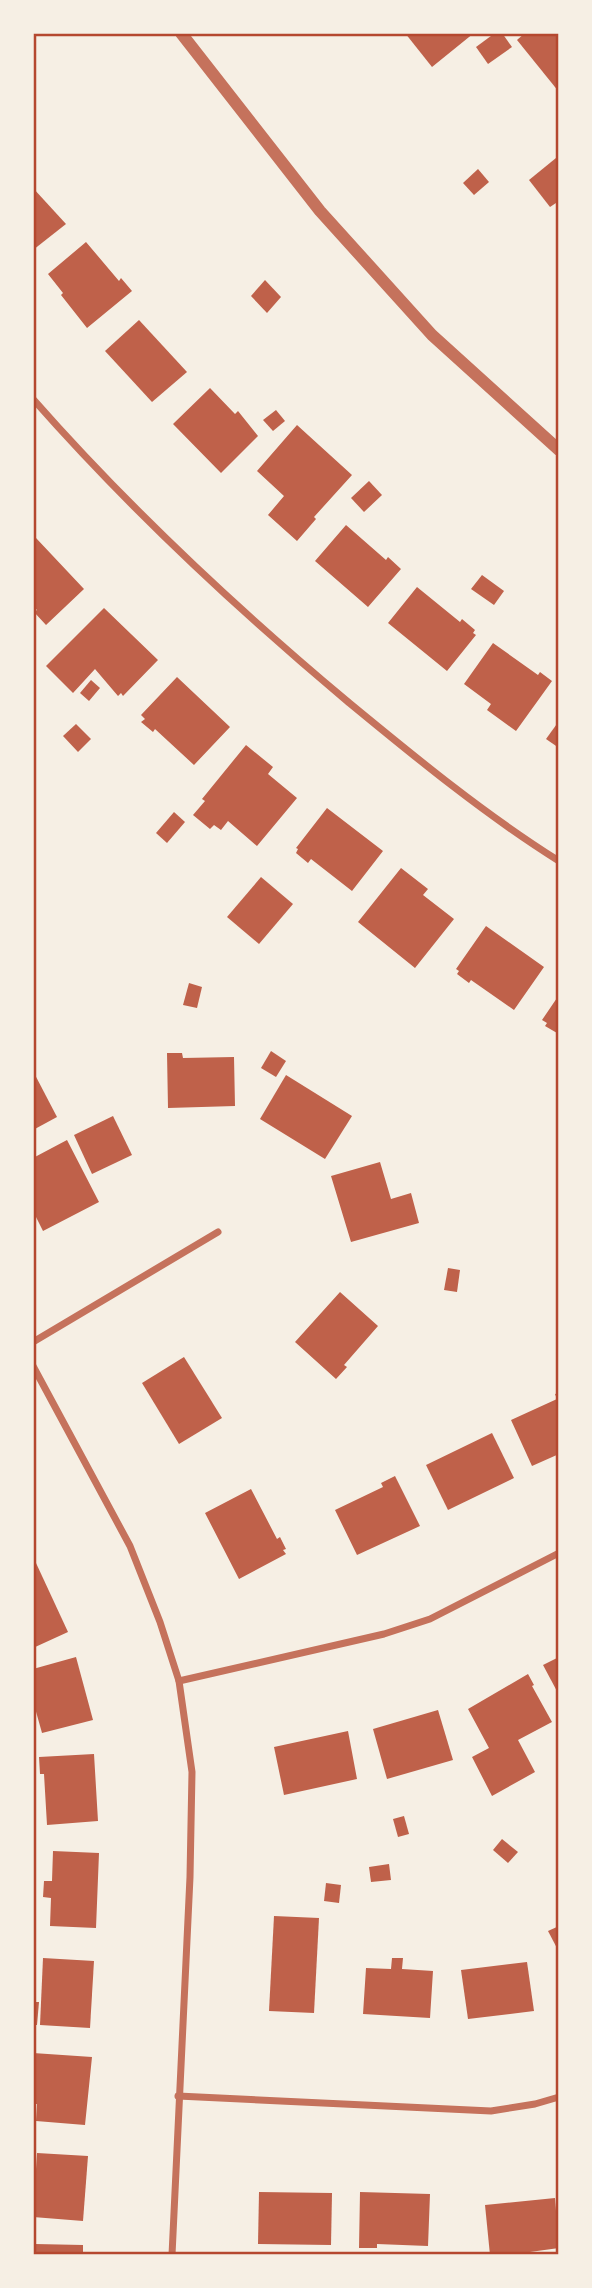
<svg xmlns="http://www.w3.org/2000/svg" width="592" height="2288" font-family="Literata,serif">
  <rect width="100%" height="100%" fill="#f6efe4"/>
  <!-- building -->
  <g fill="#bf614a">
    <path d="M 405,33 L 474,33 L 432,67 Z"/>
    <path d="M 495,33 L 502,33 L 512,47 L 488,64 L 476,47 Z"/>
    <path d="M 525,33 L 559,33 L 559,92 L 517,40 Z"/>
    <path d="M 556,158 L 559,162 L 559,201 L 550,207 L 529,180 Z"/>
    <path d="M 478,169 L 489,182 L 474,195 L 463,183 Z"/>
    <path d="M 33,188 L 66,224 L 33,250 Z"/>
    <path d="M 86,242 L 119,281 L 121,278 L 132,291 L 87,328 L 61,295 L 63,293 L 48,274 Z"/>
    <path d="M 265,280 L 281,297 L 267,313 L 251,296 Z"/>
    <path d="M 139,320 L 187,372 L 152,402 L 105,351 Z"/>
    <path d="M 210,388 L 235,414 L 238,411 L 258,436 L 221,473 L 173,424 Z"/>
    <path d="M 276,410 L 285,421 L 273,431 L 263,420 Z"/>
    <path d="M 297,425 L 352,475 L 314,517 L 316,519 L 297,541 L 268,515 L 284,496 L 257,471 Z"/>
    <path d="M 369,481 L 382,495 L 364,512 L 351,498 Z"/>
    <path d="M 346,525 L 386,560 L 388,557 L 401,569 L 368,607 L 315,561 Z"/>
    <path d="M 36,538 L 84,589 L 46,625 L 34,612 L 37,610 L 33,606 L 33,541 Z"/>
    <path d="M 482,575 L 504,591 L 494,605 L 471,589 Z"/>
    <path d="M 417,587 L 460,622 L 462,619 L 475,630 L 473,633 L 476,635 L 447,671 L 388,623 Z"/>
    <path d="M 104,608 L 158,660 L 123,696 L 121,693 L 118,696 L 95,669 L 73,693 L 46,666 Z"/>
    <path d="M 493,643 L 538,675 L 540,672 L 552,681 L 516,731 L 487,710 L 491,704 L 464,684 Z"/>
    <path d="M 177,677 L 230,727 L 194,765 L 155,729 L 153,732 L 141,722 L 145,719 L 141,715 Z"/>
    <path d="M 91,680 L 100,688 L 89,701 L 80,693 Z"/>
    <path d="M 559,721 L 559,748 L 546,739 Z"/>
    <path d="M 76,724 L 91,739 L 78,752 L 63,736 Z"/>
    <path d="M 246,745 L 273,767 L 268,774 L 297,798 L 257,846 L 228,821 L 221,830 L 214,825 L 210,829 L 193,815 L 205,801 L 202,799 Z"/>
    <path d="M 327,808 L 383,851 L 352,891 L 311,859 L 308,863 L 296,853 L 298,849 L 296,848 Z"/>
    <path d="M 174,812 L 185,822 L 167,843 L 156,833 Z"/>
    <path d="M 401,868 L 428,889 L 423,895 L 454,919 L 415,968 L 358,922 Z"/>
    <path d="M 261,877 L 293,904 L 259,944 L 227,917 Z"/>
    <path d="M 486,926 L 544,967 L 514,1010 L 471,980 L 469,983 L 457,974 L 459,971 L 456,969 Z"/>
    <path d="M 189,983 L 202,987 L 197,1008 L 183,1005 Z"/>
    <path d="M 559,995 L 559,1031 L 557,1033 L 545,1026 L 547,1023 L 542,1020 Z"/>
    <path d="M 271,1051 L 286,1061 L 276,1077 L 261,1068 Z"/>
    <path d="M 167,1053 L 182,1053 L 183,1058 L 234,1057 L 235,1106 L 168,1108 Z"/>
    <path d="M 33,1071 L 57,1117 L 33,1130 Z"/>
    <path d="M 286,1075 L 352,1116 L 325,1159 L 260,1119 Z"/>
    <path d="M 113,1116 L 132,1155 L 92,1174 L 74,1135 Z"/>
    <path d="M 67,1140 L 99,1202 L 43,1231 L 33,1211 L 33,1191 L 36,1190 L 33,1185 L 33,1158 Z"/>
    <path d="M 380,1162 L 391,1199 L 411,1193 L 419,1223 L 351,1242 L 331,1176 Z"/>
    <path d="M 448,1268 L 460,1270 L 457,1292 L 444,1290 Z"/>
    <path d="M 340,1292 L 378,1326 L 344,1365 L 347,1367 L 336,1379 L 295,1342 Z"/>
    <path d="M 184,1357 L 222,1418 L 179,1444 L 142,1383 Z"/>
    <path d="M 559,1393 L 559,1454 L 532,1466 L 511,1420 L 557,1399 L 555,1394 Z"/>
    <path d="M 492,1433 L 514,1478 L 448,1510 L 426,1465 Z"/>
    <path d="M 395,1476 L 420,1526 L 357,1555 L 335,1510 L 383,1487 L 381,1483 Z"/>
    <path d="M 251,1489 L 277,1539 L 280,1537 L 286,1549 L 283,1550 L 286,1554 L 239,1579 L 205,1513 Z"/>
    <path d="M 36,1563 L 68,1632 L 33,1648 L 33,1565 Z"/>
    <path d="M 76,1657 L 93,1720 L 42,1733 L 33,1701 L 33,1669 Z"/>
    <path d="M 559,1657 L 559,1695 L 543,1665 Z"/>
    <path d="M 528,1674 L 534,1685 L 532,1686 L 552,1722 L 518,1740 L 535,1772 L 492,1796 L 472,1757 L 489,1748 L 468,1709 Z"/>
    <path d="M 438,1710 L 453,1760 L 387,1779 L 373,1729 Z"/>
    <path d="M 348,1731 L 357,1779 L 284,1795 L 274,1747 Z"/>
    <path d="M 94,1754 L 98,1821 L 47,1825 L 44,1774 L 40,1774 L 39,1757 Z"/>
    <path d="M 404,1816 L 409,1834 L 398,1837 L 393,1819 Z"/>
    <path d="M 502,1839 L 518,1852 L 508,1863 L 493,1850 Z"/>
    <path d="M 53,1851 L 99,1853 L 96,1928 L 50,1926 L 51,1898 L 43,1897 L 44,1881 L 52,1881 Z"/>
    <path d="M 389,1864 L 391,1880 L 371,1882 L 369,1867 Z"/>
    <path d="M 326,1883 L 341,1885 L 339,1903 L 324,1901 Z"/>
    <path d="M 274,1916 L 319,1918 L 314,2013 L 269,2011 Z"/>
    <path d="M 559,1926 L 559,1952 L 548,1931 Z"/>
    <path d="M 43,1958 L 94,1961 L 90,2028 L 40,2025 Z"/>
    <path d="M 392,1958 L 403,1958 L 402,1969 L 433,1971 L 430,2018 L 363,2014 L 366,1968 L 391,1969 Z"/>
    <path d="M 527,1962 L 534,2011 L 468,2019 L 461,1970 Z"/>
    <path d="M 33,2002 L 39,2002 L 37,2025 L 33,2025 Z"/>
    <path d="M 33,2053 L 92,2057 L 85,2125 L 36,2121 L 37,2104 L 33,2104 Z"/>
    <path d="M 37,2153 L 88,2156 L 83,2221 L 33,2217 Z"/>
    <path d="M 259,2192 L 332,2193 L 331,2245 L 258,2244 Z"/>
    <path d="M 360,2192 L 430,2194 L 428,2246 L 377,2244 L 377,2248 L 359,2248 Z"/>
    <path d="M 555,2198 L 559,2248 L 508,2255 L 490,2255 L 485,2205 Z"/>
    <path d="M 35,2244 L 83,2245 L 83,2255 L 34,2255 Z"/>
  </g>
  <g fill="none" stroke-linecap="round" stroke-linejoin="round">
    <!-- minor -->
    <g stroke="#c5725c" stroke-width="7">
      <path d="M 33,399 C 129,508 236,608 347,701 C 415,757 484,814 559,861"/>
      <path d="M 33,1342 L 218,1232"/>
      <path d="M 33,1366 L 130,1546 L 160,1622 L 179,1681 L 192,1772 L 190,1877 L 172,2255"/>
      <path d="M 179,1681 L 384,1634 L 430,1619 L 559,1553"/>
      <path d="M 178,2096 L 491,2111 L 535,2104 L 559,2097"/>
    </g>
    <!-- tertiary -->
    <path stroke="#c5725c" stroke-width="12" d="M 181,33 L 320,211 L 432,335 L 559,450"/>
  </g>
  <!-- border -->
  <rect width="592" height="2288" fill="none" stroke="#f6efe4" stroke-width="70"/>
  <rect x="35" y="35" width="522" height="2218" fill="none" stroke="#b5482f" stroke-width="2.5"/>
</svg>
